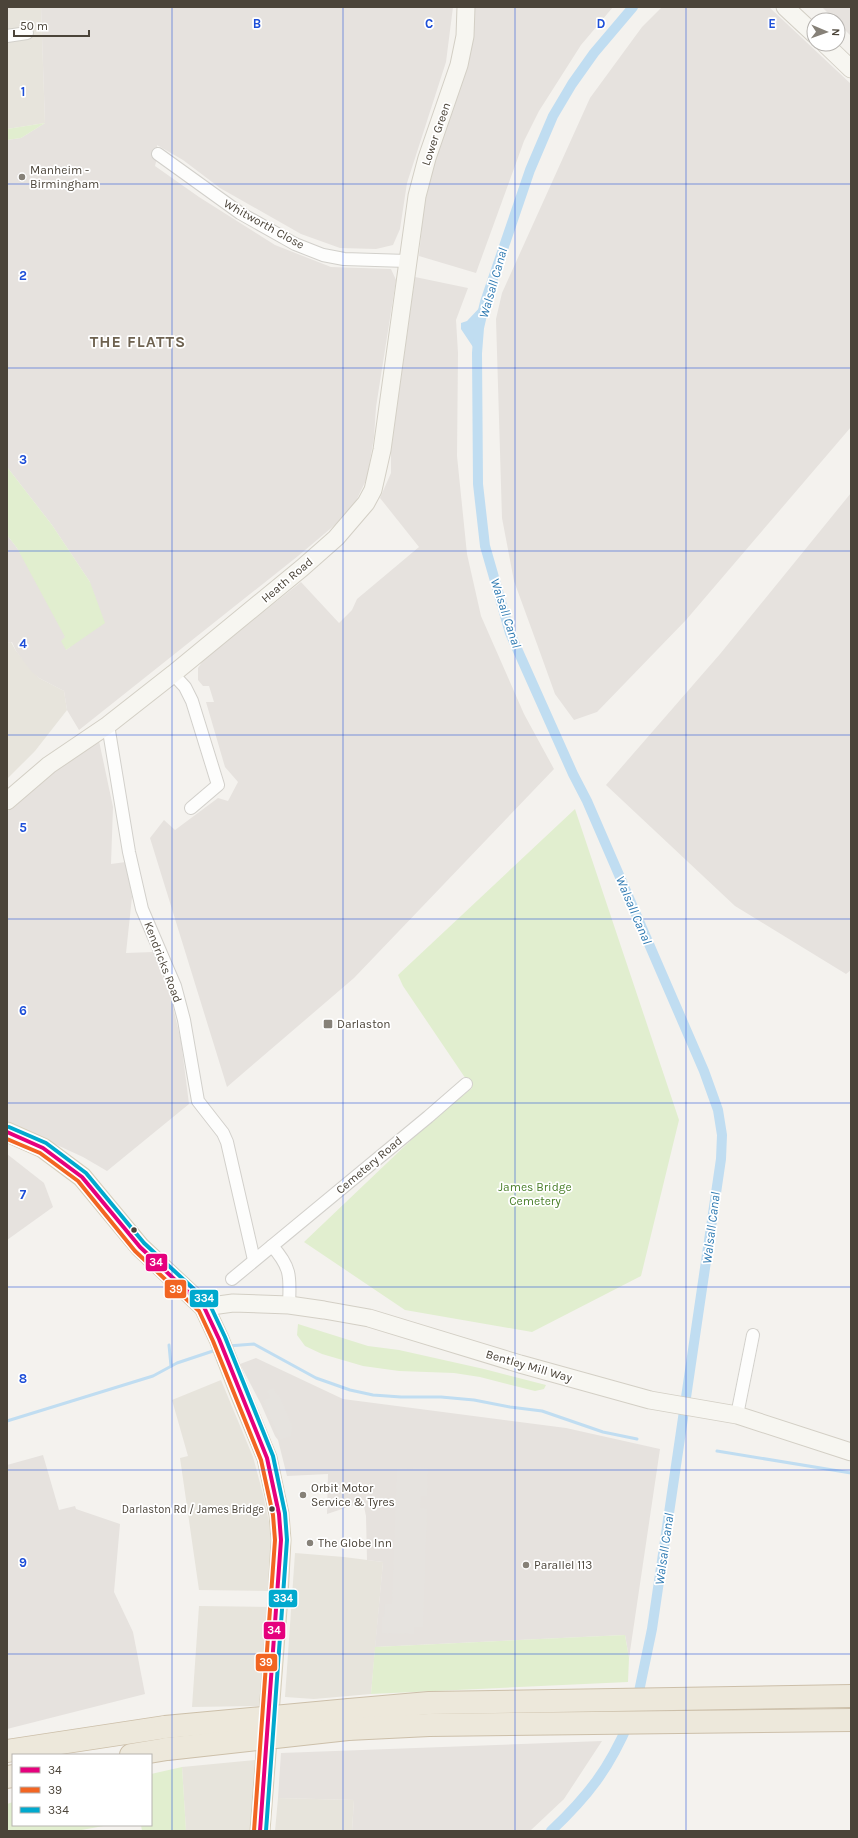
<svg xmlns="http://www.w3.org/2000/svg" width="858" height="1838" font-family="Karla,sans-serif">
  <rect width="100%" height="100%" fill="#f4f2ee"/>
  <!-- residential -->
  <g fill="#e7e4dc">
    <path d="M 7,7 L 41,7 L 45,123 L 7,129 Z"/>
    <path d="M 11,642 L 16,651 L 39,678 L 64,691 L 67,710 L 35,751 L 7,779 L 7,643 Z"/>
    <path d="M 221,1380 L 253,1457 L 263,1494 L 269,1522 L 272,1557 L 270,1591 L 199,1590 L 180,1458 L 188,1456 L 172,1400 Z"/>
    <path d="M 295,1553 L 344,1557 L 383,1562 L 371,1694 L 314,1699 L 285,1697 Z"/>
    <path d="M 199,1606 L 272,1607 L 263,1706 L 192,1707 Z"/>
    <path d="M 255,1760 L 250,1831 L 186,1831 L 182,1767 Z"/>
    <path d="M 278,1798 L 354,1800 L 352,1831 L 275,1831 Z"/>
  </g>
  <!-- industrial -->
  <g fill="#e6e2de">
    <path d="M 41,7 L 453,7 L 446,62 L 407,183 L 400,229 L 393,245 L 376,249 L 340,248 L 301,234 L 220,188 L 183,160 L 157,145 L 158,154 L 155,166 L 199,197 L 275,245 L 331,267 L 391,269 L 396,280 L 376,407 L 374,437 L 367,478 L 355,503 L 336,524 L 298,556 L 79,730 L 67,710 L 64,691 L 39,678 L 31,671 L 16,651 L 12,642 L 7,643 L 7,535 L 17,548 L 36,579 L 66,637 L 66,650 L 70,647 L 90,582 L 52,525 L 7,467 L 7,140 L 21,138 L 45,123 Z"/>
    <path d="M 473,7 L 613,7 L 581,45 L 539,111 L 524,141 L 476,273 L 419,256 L 424,206 Z"/>
    <path d="M 662,7 L 769,7 L 851,84 L 851,427 L 686,620 L 597,712 L 574,720 L 555,694 L 537,644 L 514,581 L 502,518 L 496,319 L 502,293 L 590,98 L 642,27 Z"/>
    <path d="M 822,7 L 851,7 L 851,36 L 838,23 L 838,20 L 835,20 Z"/>
    <path d="M 415,277 L 468,288 L 456,320 L 458,353 L 457,456 L 467,554 L 481,616 L 524,714 L 554,769 L 354,978 L 227,1087 L 150,838 L 164,820 L 175,830 L 218,798 L 228,801 L 238,782 L 225,767 L 206,702 L 214,702 L 209,686 L 203,686 L 198,680 L 198,668 L 204,659 L 301,582 L 339,623 L 352,610 L 357,599 L 419,547 L 380,498 L 391,473 L 391,451 Z"/>
    <path d="M 851,493 L 851,970 L 846,974 L 735,906 L 606,785 L 720,654 Z"/>
    <path d="M 99,741 L 113,807 L 111,864 L 126,862 L 132,897 L 126,953 L 153,952 L 171,998 L 181,1041 L 189,1104 L 107,1171 L 83,1157 L 7,1122 L 7,812 L 58,769 Z"/>
    <path d="M 7,1154 L 44,1183 L 53,1207 L 7,1240 Z"/>
    <path d="M 256,1358 L 343,1399 L 566,1428 L 660,1449 L 629,1658 L 625,1635 L 375,1647 L 383,1562 L 367,1560 L 366,1516 L 363,1502 L 327,1514 L 328,1474 L 287,1476 L 278,1440 L 275,1436 L 261,1404 L 240,1364 Z"/>
    <path d="M 43,1455 L 59,1510 L 75,1506 L 76,1509 L 120,1524 L 114,1592 L 133,1632 L 145,1694 L 7,1729 L 7,1465 Z"/>
    <path d="M 602,1741 L 564,1799 L 530,1831 L 352,1831 L 354,1800 L 278,1798 L 281,1753 Z"/>
  </g>
  <!-- green -->
  <g fill="#e1eecf">
    <path d="M 45,123 L 21,138 L 7,140 L 7,129 Z"/>
    <path d="M 7,467 L 52,525 L 90,582 L 105,623 L 66,650 L 61,641 L 65,637 L 17,548 L 7,535 Z"/>
    <path d="M 575,809 L 679,1120 L 641,1276 L 532,1332 L 405,1310 L 304,1242 L 430,1122 L 472,1088 L 403,986 L 398,975 Z"/>
    <path d="M 298,1324 L 368,1346 L 399,1350 L 484,1369 L 546,1385 L 544,1389 L 535,1391 L 480,1377 L 454,1373 L 399,1371 L 363,1366 L 322,1354 L 305,1346 L 297,1335 Z"/>
    <path d="M 625,1635 L 629,1658 L 628,1682 L 371,1694 L 375,1647 Z"/>
    <path d="M 182,1767 L 186,1831 L 142,1831 L 141,1825 L 151,1825 L 151,1774 Z"/>
    <path d="M 13,1802 L 13,1825 L 109,1825 L 76,1831 L 7,1831 L 7,1804 Z"/>
  </g>
  <!-- parking -->
  <g fill="#e6e3df">
    <path d="M 274,1388 L 277,1395 L 279,1394 L 292,1425 L 291,1436 L 280,1440 L 263,1401 L 270,1398 L 267,1391 Z"/>
    <path d="M 413,1467 L 428,1468 L 427,1496 L 421,1496 L 420,1508 L 427,1509 L 423,1627 L 414,1627 L 414,1634 L 382,1633 L 382,1617 L 384,1617 L 385,1604 L 392,1604 L 397,1468 L 413,1469 Z"/>
  </g>
  <!-- water -->
  <path fill="#c0ddf1" d="M 485,302 L 479,328 L 477,353 L 461,329 L 461,323 L 467,321 Z"/>
  <g fill="none" stroke-linecap="round" stroke-linejoin="round">
    <!-- stream -->
    <g stroke="#c0ddf1" stroke-width="3">
      <path d="M 169,1345 L 171,1366"/>
      <path d="M 228,1346 L 254,1344 L 316,1378 L 350,1390 L 373,1395 L 401,1397 L 441,1397 L 474,1400 L 510,1407 L 542,1411 L 603,1432 L 637,1439"/>
      <path d="M 7,1421 L 153,1376 L 177,1363 L 216,1350"/>
      <path d="M 717,1451 L 851,1473"/>
    </g>
    <!-- canal -->
    <g stroke="#c0ddf1" stroke-width="10">
      <path d="M 633,7 L 594,53 L 572,84 L 553,116 L 530,170 L 485,302 L 479,328 L 477,353 L 478,484 L 485,546 L 510,633 L 573,774 L 587,801 L 704,1071 L 718,1110 L 722,1135 L 721,1159 L 652,1629 L 637,1701"/>
      <path d="M 551,1831 C 588,1796 609,1769 629,1722"/>
    </g>
    <!-- street casing -->
    <g stroke="#d2d0cb" stroke-width="14">
      <g id="street">
        <path d="M 7,36 L 27,33"/>
        <path d="M 158,154 L 240,213 L 295,244 L 323,255 L 344,259 L 407,261"/>
        <path d="M 173,674 L 185,687 L 192,701 L 218,785 L 191,808"/>
        <path d="M 108,725 L 129,852 L 142,909 L 175,986 L 184,1020 L 198,1101 L 223,1133 L 227,1142 L 254,1260"/>
        <path d="M 272,1246 C 292,1268 290,1278 289,1305"/>
        <path d="M 232,1279 L 428,1117 L 466,1084"/>
        <path d="M 737,1415 L 753,1335"/>
      </g>
    </g>
    <!-- secondary casing -->
    <g stroke="#d3cfc5" stroke-width="19">
      <g id="secondary">
        <path d="M 785,7 L 814,34"/>
        <path d="M 825,44 L 851,69"/>
        <path d="M 7,801 L 49,765 L 108,725 L 173,674 L 302,568 L 336,538 L 366,503 L 373,490 L 382,450 L 417,196 L 427,158 L 459,65 L 465,36 L 466,7"/>
        <path d="M 204,1307 L 233,1303 L 289,1305 L 324,1310 L 369,1318 L 520,1364 L 650,1400 L 737,1415 L 851,1452"/>
      </g>
    </g>
    <!-- primary casing -->
    <g stroke="#d6cebb" stroke-width="21">
      <path id="primary" d="M 7,1132 L 43,1148 L 82,1177 L 140,1247 L 204,1307 L 219,1339 L 240,1393 L 267,1458 L 279,1514 L 281,1540 L 278,1596 L 260,1831"/>
    </g>
    <!-- highway casing -->
    <g stroke="#ccbfa9" stroke-width="24">
      <g id="highway">
        <path d="M 349,1710 L 429,1703 L 851,1696"/>
        <path d="M 348,1729 L 429,1725 L 851,1720"/>
        <path d="M 7,1751 L 165,1727"/>
        <path d="M 131,1755 L 167,1749"/>
        <path d="M 7,1777 L 13,1776"/>
      </g>
    </g>
    <!-- street -->
    <use href="#street" stroke="#fdfdfc" stroke-width="12"/>
    <!-- secondary -->
    <use href="#secondary" stroke="#f7f6f1" stroke-width="17"/>
    <!-- primary -->
    <use href="#primary" stroke="#f2efe6" stroke-width="19"/>
    <!-- highway -->
    <use href="#highway" stroke="#ede8db" stroke-width="22"/>
    <!-- highway-bridge casing -->
    <g stroke="#ccbfa9" stroke-width="24" stroke-linecap="butt">
      <g id="highway-bridge">
        <path d="M 165,1727 L 349,1710"/>
        <path d="M 167,1749 L 348,1729"/>
      </g>
    </g>
    <!-- highway-bridge -->
    <use href="#highway-bridge" stroke="#ede8db" stroke-width="22"/>
    <!-- bus-1 casing -->
    <g stroke="#fff" stroke-width="7">
      <path id="bus-1" d="M 7,1132 L 43,1148 L 82,1177 L 140,1247 L 204,1307 L 219,1339 L 267,1458 L 279,1514 L 281,1540 L 260,1831"/>
    </g>
    <!-- bus-2 casing -->
    <g stroke="#fff" stroke-width="7">
      <path id="bus-2" d="M 7,1139 L 40,1153 L 78,1181 L 135,1251 L 199,1311 L 213,1341 L 261,1460 L 273,1515 L 275,1540 L 254,1831"/>
    </g>
    <!-- bus-3 casing -->
    <g stroke="#fff" stroke-width="7">
      <path id="bus-3" d="M 9,1127 L 46,1143 L 86,1173 L 144,1243 L 209,1303 L 225,1337 L 273,1456 L 285,1513 L 287,1540 L 266,1831"/>
    </g>
    <!-- bus-1 -->
    <use href="#bus-1" stroke="#e5007d" stroke-width="4"/>
    <!-- bus-2 -->
    <use href="#bus-2" stroke="#f26522" stroke-width="4"/>
    <!-- bus-3 -->
    <use href="#bus-3" stroke="#00a9ce" stroke-width="4"/>
  </g>
  <!-- grid -->
  <path fill="none" stroke="#1d4ed8" stroke-width="1" stroke-opacity="0.55" d="M 172,7 L 172,1831M 343,7 L 343,1831M 515,7 L 515,1831M 686,7 L 686,1831M 7,184 L 851,184M 7,368 L 851,368M 7,551 L 851,551M 7,735 L 851,735M 7,919 L 851,919M 7,1103 L 851,1103M 7,1287 L 851,1287M 7,1470 L 851,1470M 7,1654 L 851,1654"/>
  <!-- markers -->
  <g fill="#868178" stroke="#fff" stroke-width="1.5">
    <circle cx="22" cy="177" r="4"/>
    <rect x="323" y="1019" width="10" height="10" rx="2"/>
    <circle cx="303" cy="1495" r="4"/>
    <circle cx="310" cy="1543" r="4"/>
    <circle cx="526" cy="1565" r="4"/>
  </g>
  <g fill="#4b4439" stroke="#fff" stroke-width="1.5">
    <circle cx="134" cy="1230" r="3.5"/>
    <circle cx="272" cy="1509" r="3.5"/>
  </g>
  <g text-anchor="middle" dominant-baseline="central" stroke-width="3.5" stroke-linejoin="round" paint-order="stroke">
    <!-- bus labels -->
    <g font-size="11" fill="#4b4439" stroke="#fff" text-anchor="end">
      <text x="264" y="1509">Darlaston Rd / James Bridge</text>
    </g>
    <!-- street labels -->
    <g font-size="12" fill="#4b4439" stroke="#fff">
      <text transform="translate(436 134) rotate(-71)">Lower Green</text>
      <text transform="translate(264 224) rotate(29)">Whitworth Close</text>
      <text transform="translate(287 580) rotate(-40)">Heath Road</text>
      <text transform="translate(163 962) rotate(69)">Kendricks Road</text>
      <text transform="translate(369 1165) rotate(-40)">Cemetery Road</text>
      <text transform="translate(529 1366) rotate(16)">Bentley Mill Way</text>
    </g>
    <!-- poi labels -->
    <g font-size="12" fill="#4b4439" stroke="#fff" text-anchor="start">
      <text x="30" y="170">Manheim -<tspan x="30" dy="14">Birmingham</tspan></text>
      <text x="337" y="1024">Darlaston</text>
      <text x="311" y="1488">Orbit Motor<tspan x="311" dy="14">Service &amp; Tyres</tspan></text>
      <text x="318" y="1543">The Globe Inn</text>
      <text x="534" y="1565">Parallel 113</text>
    </g>
    <!-- park labels -->
    <g font-size="12" fill="#4a7f2a" stroke="#fff">
      <text x="535" y="1187">James Bridge<tspan x="535" dy="14">Cemetery</tspan></text>
    </g>
    <!-- water labels -->
    <g font-size="13" font-style="italic" fill="#2e7ab2" stroke="#fff">
      <text transform="translate(493 283) rotate(-74)">Walsall Canal</text>
      <text transform="translate(506 613) rotate(72)">Walsall Canal</text>
      <text transform="translate(634 910) rotate(67)">Walsall Canal</text>
      <text transform="translate(711 1228) rotate(-83)">Walsall Canal</text>
      <text transform="translate(664 1549) rotate(-82)">Walsall Canal</text>
    </g>
    <!-- district labels -->
    <g font-size="16" font-weight="bold" letter-spacing="1" fill="#6e6250" stroke="#fff">
      <text x="138" y="341">THE FLATTS</text>
    </g>
  </g>
  <g font-size="13" text-anchor="middle" font-weight="bold" fill="#1d4ed8" stroke="#fff" stroke-width="3.5" stroke-linejoin="round" paint-order="stroke">
    <text x="257" y="28">B</text>
    <text x="429" y="28">C</text>
    <text x="601" y="28">D</text>
    <text x="772" y="28">E</text>
    <text x="23" y="96">1</text>
    <text x="23" y="280">2</text>
    <text x="23" y="464">3</text>
    <text x="23" y="648">4</text>
    <text x="23" y="832">5</text>
    <text x="23" y="1015">6</text>
    <text x="23" y="1199">7</text>
    <text x="23" y="1383">8</text>
    <text x="23" y="1567">9</text>
  </g>
  <g stroke="#fff" stroke-width="1.5">
    <rect x="145" y="1253" width="23" height="19" rx="4" fill="#e5007d"/>
    <rect x="164" y="1279" width="23" height="20" rx="4" fill="#f26522"/>
    <rect x="189" y="1289" width="30" height="19" rx="4" fill="#00a9ce"/>
    <rect x="268" y="1589" width="30" height="19" rx="4" fill="#00a9ce"/>
    <rect x="263" y="1621" width="23" height="19" rx="4" fill="#e5007d"/>
    <rect x="255" y="1653" width="23" height="19" rx="4" fill="#f26522"/>
  </g>
  <g font-size="11" text-anchor="middle" font-weight="bold" fill="#fff">
    <text x="156" y="1266">34</text>
    <text x="176" y="1293">39</text>
    <text x="204" y="1302">334</text>
    <text x="283" y="1602">334</text>
    <text x="274" y="1634">34</text>
    <text x="266" y="1666">39</text>
  </g>
  <!-- border -->
  <rect width="858" height="1838" fill="none" stroke="#4b4439" stroke-width="16"/>
  <!-- legend -->
  <rect x="12" y="1754" width="140" height="72" fill="#ffffff" stroke="#b7b4b0"/>
  <rect x="20" y="1767" width="20" height="6" fill="#e5007d" stroke="#b7b4b0"/>
  <text x="48" y="1774" font-size="12" fill="#4b4439">34</text>
  <rect x="20" y="1787" width="20" height="6" fill="#f26522" stroke="#b7b4b0"/>
  <text x="48" y="1794" font-size="12" fill="#4b4439">39</text>
  <rect x="20" y="1807" width="20" height="6" fill="#00a9ce" stroke="#b7b4b0"/>
  <text x="48" y="1814" font-size="12" fill="#4b4439">334</text>
  <!-- north arrow -->
  <g transform="translate(826 32) rotate(92)"><circle r="19" fill="#ffffff" stroke="#b7b4b0"/>
  <path d="M0-3L7 15L0 10L-7 15Z" fill="#868178"/>
  <text y="-6" font-size="11" font-weight="bold" text-anchor="middle" fill="#4b4439">N</text>
  </g>
  <!-- scale -->
  <path d="M14 30v6h75v-6" fill="none" stroke="#4b4439" stroke-width="2"/>
  <text x="20" y="30" font-size="12" fill="#4b4439" stroke="#ffffff" stroke-width="3" paint-order="stroke">50 m</text>
</svg>
